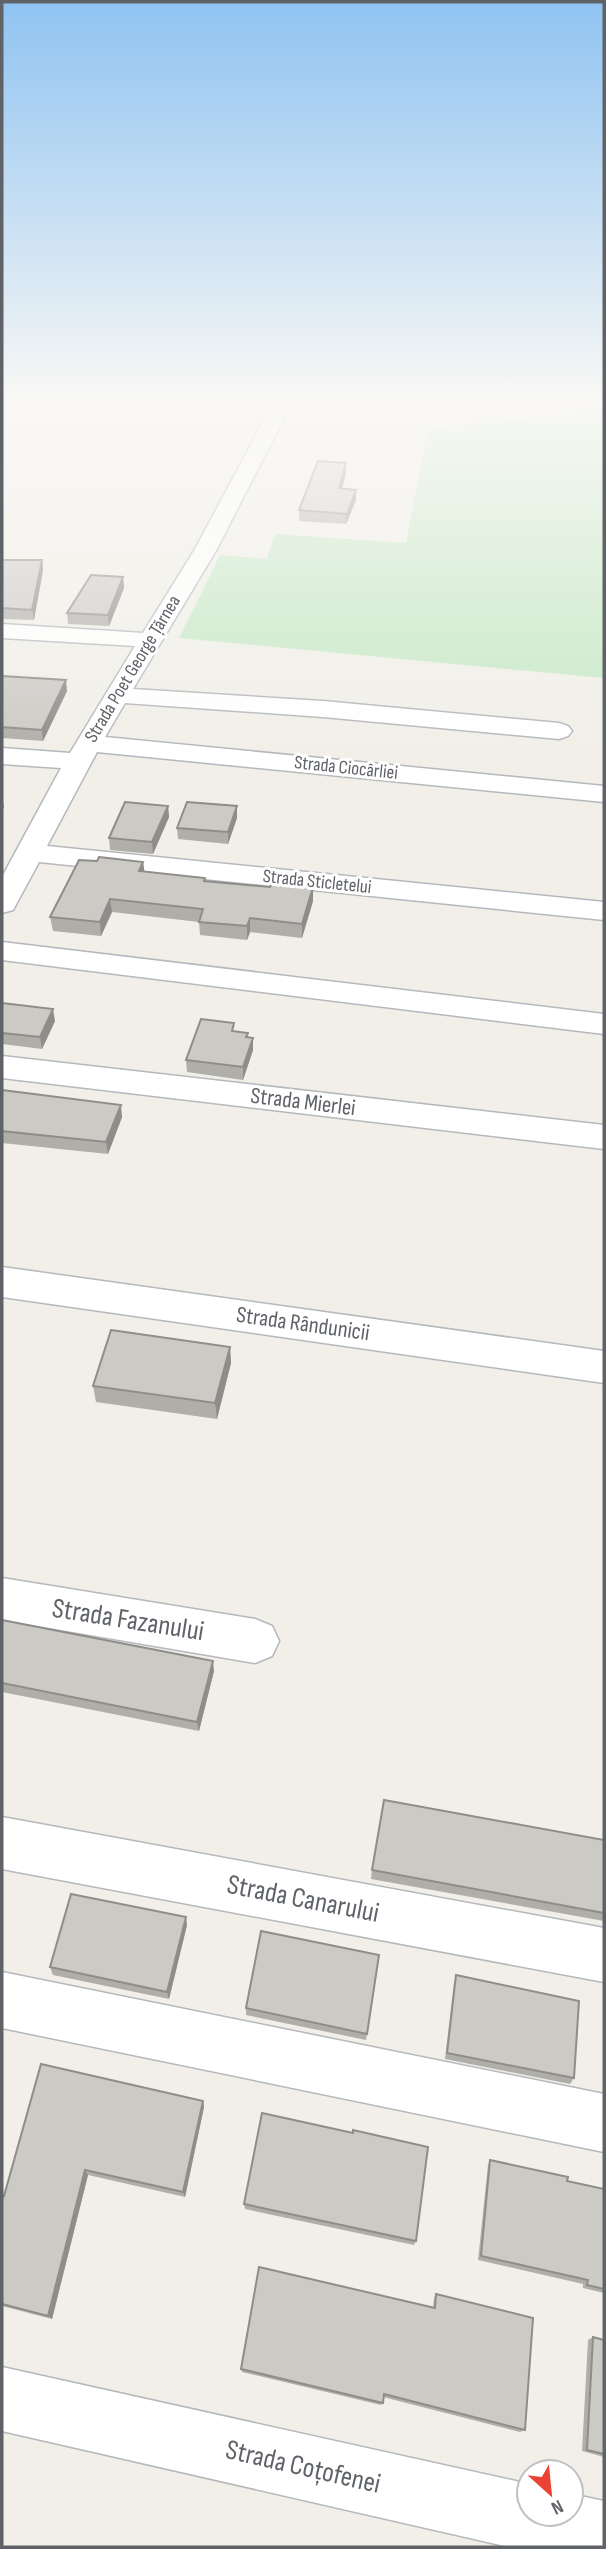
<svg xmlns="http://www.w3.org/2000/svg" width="606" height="2549" font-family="'Sofia Sans Condensed',sans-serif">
  <rect width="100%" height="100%" fill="#f1efe8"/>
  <!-- green -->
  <path fill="#c5e8c5" d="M 604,411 L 604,678 L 179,638 L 220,555 L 267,559 L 275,534 L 406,543 L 428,428 Z"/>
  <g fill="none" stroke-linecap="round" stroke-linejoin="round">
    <!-- minor casing -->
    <g stroke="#b5b8bc" stroke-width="3">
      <g id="minor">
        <path d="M 276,398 L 294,398 L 217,549 L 133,689 L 323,701 L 559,723 L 568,726 L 572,731 L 568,736 L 559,739 L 323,717 L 125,703 L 105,737 L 604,786 L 604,802 L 97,752 L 47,846 L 604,902 L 604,920 L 39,862 L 13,910 L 2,913 L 2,877 L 61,768 L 2,764 L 2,748 L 70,753 L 135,646 L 2,638 L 2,624 L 143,633 L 195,549 Z"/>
        <path d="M 2,942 L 604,1014 L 604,1034 L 2,960 Z"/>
        <path d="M 2,1056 L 604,1125 L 604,1149 L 2,1078 Z"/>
        <path d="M 2,1267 L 604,1351 L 604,1383 L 2,1297 Z"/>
        <path d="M 2,1578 L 255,1619 L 272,1626 L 279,1641 L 272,1656 L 255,1663 L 2,1620 Z"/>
        <path d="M 2,1817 L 604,1928 L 604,1982 L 2,1869 Z"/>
        <path d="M 2,1972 L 604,2094 L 604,2152 L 2,2028 Z"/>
        <path d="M 2,2367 L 529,2484 L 529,2514 L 571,2514 L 571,2494 L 604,2501 L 604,2547 L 509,2547 L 2,2431 Z"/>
      </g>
    </g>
    <!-- minor -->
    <use href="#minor" fill="#fff" fill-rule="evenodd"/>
  </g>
  <!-- wall -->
  <g fill="#afaea9">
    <path d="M 346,463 L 346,473 L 342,489 L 356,490 L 356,500 L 346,524 L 299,521 L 299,510 Z"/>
    <path d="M 2,560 L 42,560 L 43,570 L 34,620 L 2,619 Z"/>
    <path d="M 123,577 L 124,588 L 109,626 L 68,624 L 67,613 Z"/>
    <path d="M 2,676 L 67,691 L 43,741 L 2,738 Z"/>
    <path d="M 168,806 L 169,817 L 153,854 L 110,850 L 109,838 Z"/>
    <path d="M 237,818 L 228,844 L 178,839 L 177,828 Z"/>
    <path d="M 97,861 L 143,862 L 144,872 L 205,881 L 270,887 L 313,887 L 313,901 L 302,938 L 250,932 L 247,940 L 200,935 L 199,922 L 112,912 L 101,936 L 53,931 L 50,917 Z"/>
    <path d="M 2,1003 L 55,1021 L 42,1049 L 2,1044 Z"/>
    <path d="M 235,1031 L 248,1037 L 253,1050 L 243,1080 L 187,1072 L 186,1060 Z"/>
    <path d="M 2,1090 L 122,1117 L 108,1154 L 2,1143 Z"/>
    <path d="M 230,1347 L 231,1363 L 217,1419 L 96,1402 L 93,1386 Z"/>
    <path d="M 2,1620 L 214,1671 L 199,1731 L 2,1692 Z"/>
    <path d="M 604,1840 L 604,1921 L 371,1879 L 372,1870 Z"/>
    <path d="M 187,1925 L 169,1999 L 53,1975 L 50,1967 Z"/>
    <path d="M 379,1955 L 366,2040 L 246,2015 L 246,2008 Z"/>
    <path d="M 456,1975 L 574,2078 L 570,2084 L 445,2059 L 454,1983 Z"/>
    <path d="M 203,2101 L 204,2107 L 185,2197 L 88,2175 L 52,2319 L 2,2306 L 2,2195 L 4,2196 Z"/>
    <path d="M 353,2133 L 416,2241 L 414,2245 L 245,2209 L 244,2204 Z"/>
    <path d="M 490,2160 L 567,2181 L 604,2189 L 604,2293 L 583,2288 L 583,2284 L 478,2260 L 488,2165 Z"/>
    <path d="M 436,2294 L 525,2430 L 520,2432 L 383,2397 L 383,2403 L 381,2405 L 242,2372 L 241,2369 L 433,2308 L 434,2298 Z"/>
    <path d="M 593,2337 L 604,2340 L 604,2457 L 582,2451 L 588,2340 Z"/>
  </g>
  <!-- shaded-wall -->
  <g fill="#8f8d8a">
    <path d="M 346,463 L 346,473 L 339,499 L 339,488 Z"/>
    <path d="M 356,490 L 356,500 L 346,524 L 347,514 Z"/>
    <path d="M 42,560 L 43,570 L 34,620 L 32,610 Z"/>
    <path d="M 123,577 L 124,588 L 109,626 L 108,615 Z"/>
    <path d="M 66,680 L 67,691 L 43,741 L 42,730 Z"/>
    <path d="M 2,795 L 4,807 L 2,811 Z"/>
    <path d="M 168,806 L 169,817 L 153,854 L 152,842 Z"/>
    <path d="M 237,806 L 237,818 L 228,844 L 228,832 Z"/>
    <path d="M 143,862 L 145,875 L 139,871 Z"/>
    <path d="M 313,887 L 313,901 L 302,938 L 302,924 Z"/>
    <path d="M 110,899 L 112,912 L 101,936 L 100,922 Z"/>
    <path d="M 250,918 L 250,932 L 247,940 L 247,926 Z"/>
    <path d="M 53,1009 L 55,1021 L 42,1049 L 40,1037 Z"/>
    <path d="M 253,1038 L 253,1050 L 243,1080 L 243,1067 Z"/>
    <path d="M 121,1105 L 122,1117 L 108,1154 L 106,1142 Z"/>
    <path d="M 230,1347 L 231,1363 L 217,1419 L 215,1403 Z"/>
    <path d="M 213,1661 L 214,1671 L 199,1731 L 197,1722 Z"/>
    <path d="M 186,1917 L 187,1925 L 169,1999 L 167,1992 Z"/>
    <path d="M 203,2101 L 204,2107 L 185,2197 L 183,2192 Z"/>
    <path d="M 85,2170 L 88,2175 L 52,2319 L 48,2316 Z"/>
  </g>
  <!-- building -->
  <g fill="#cccac5" stroke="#8f8d8a" stroke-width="2">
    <path d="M 318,461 L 346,463 L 339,488 L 356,490 L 347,514 L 299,510 Z"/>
    <path d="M 2,560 L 42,560 L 32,610 L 2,608 Z"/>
    <path d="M 91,575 L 123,577 L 108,615 L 67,613 Z"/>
    <path d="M 2,676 L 66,680 L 42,730 L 2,727 Z"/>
    <path d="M 125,802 L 168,806 L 152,842 L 109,838 Z"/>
    <path d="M 187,802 L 237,806 L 228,832 L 177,828 Z"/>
    <path d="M 99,857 L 143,862 L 139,871 L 205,878 L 204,881 L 270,887 L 272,883 L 313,887 L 302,924 L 250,918 L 247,926 L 199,922 L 203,909 L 110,899 L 100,922 L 50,917 L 79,860 L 97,861 Z"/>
    <path d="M 2,1003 L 53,1009 L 40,1037 L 2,1033 Z"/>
    <path d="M 201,1019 L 234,1023 L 232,1031 L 248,1033 L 246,1037 L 253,1038 L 243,1067 L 186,1060 Z"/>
    <path d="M 2,1090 L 121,1105 L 106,1142 L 2,1131 Z"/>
    <path d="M 111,1330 L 230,1347 L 215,1403 L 93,1386 Z"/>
    <path d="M 2,1620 L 213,1661 L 197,1722 L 2,1683 Z"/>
    <path d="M 384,1800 L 604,1840 L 604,1913 L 372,1870 Z"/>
    <path d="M 71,1894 L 186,1917 L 167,1992 L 50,1967 Z"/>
    <path d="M 261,1931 L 379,1955 L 367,2034 L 246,2008 Z"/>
    <path d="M 456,1975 L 579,2001 L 574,2078 L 447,2053 Z"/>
    <path d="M 41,2064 L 203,2101 L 183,2192 L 85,2170 L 48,2316 L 2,2304 L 2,2195 L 4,2196 Z"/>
    <path d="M 262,2113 L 353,2133 L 353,2130 L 428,2147 L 416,2241 L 244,2204 Z"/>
    <path d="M 490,2160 L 568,2177 L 567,2181 L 604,2189 L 604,2289 L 587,2285 L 588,2280 L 481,2256 Z"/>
    <path d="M 259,2267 L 435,2308 L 436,2294 L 533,2318 L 525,2430 L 384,2394 L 383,2403 L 241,2369 Z"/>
    <path d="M 593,2337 L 604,2340 L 604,2454 L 587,2450 Z"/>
  </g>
  <!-- sky -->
  <linearGradient id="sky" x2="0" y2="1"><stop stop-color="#8fc3f1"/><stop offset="0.53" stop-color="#f9f8f5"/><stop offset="1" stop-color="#f9f8f5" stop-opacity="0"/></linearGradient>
  <rect width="606" height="755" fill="url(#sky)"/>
  <g text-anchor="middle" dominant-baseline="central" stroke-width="6" stroke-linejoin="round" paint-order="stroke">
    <!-- far-street labels -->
    <g font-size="19" fill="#5f6368" stroke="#fff">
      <text transform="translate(133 669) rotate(-59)">Strada Poet George Țărnea</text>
      <text transform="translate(346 768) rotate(6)">Strada Ciocârliei</text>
      <text transform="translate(317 882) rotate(6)">Strada Sticletelui</text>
    </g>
    <!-- street labels -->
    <g font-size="23" fill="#5f6368" stroke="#fff">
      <text transform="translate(303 1102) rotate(7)">Strada Mierlei</text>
      <text transform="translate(303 1324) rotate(8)">Strada Rândunicii</text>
    </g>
    <!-- near-street labels -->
    <g font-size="28" fill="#5f6368" stroke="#fff">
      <text transform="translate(128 1620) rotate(9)">Strada Fazanului</text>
      <text transform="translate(303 1899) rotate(11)">Strada Canarului</text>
      <text transform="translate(303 2467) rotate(13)">Strada Coțofenei</text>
    </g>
  </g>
  <!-- border -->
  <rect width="606" height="2549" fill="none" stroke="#5f6368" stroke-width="7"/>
  <!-- north arrow -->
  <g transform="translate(550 2493) rotate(153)"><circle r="33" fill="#ffffff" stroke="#bfc1c3" stroke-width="2"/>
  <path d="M0-5L12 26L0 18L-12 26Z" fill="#ea4335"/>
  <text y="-10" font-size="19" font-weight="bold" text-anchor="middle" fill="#5f6368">N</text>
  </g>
</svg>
